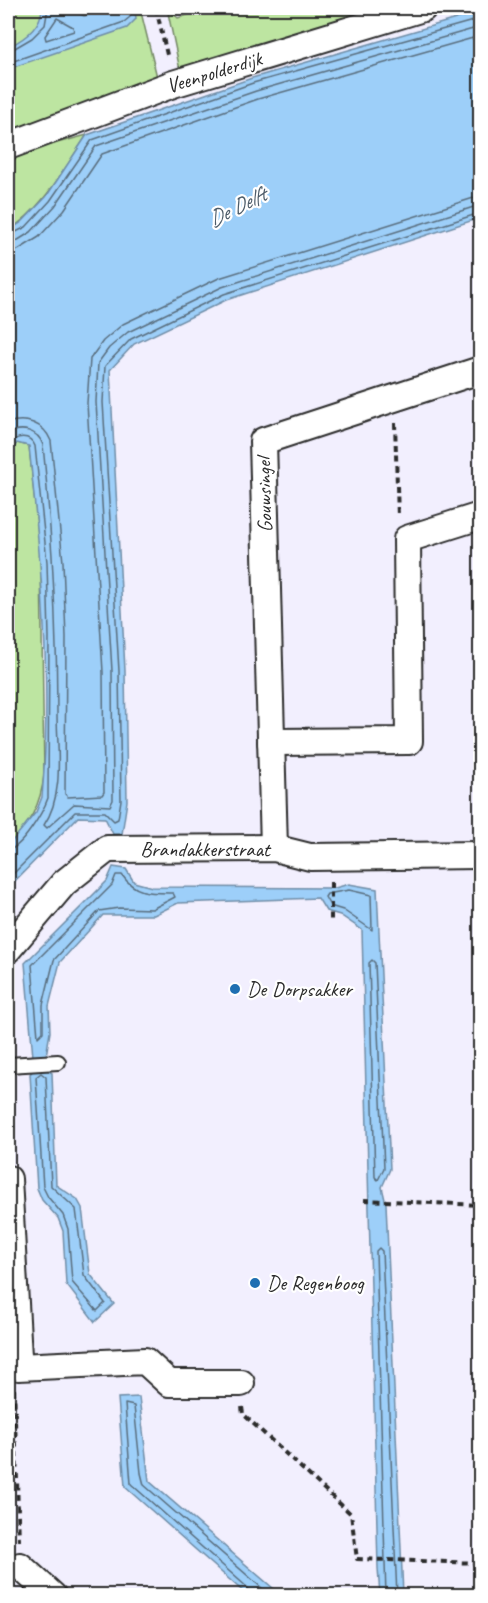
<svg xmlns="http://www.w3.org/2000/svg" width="488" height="1603" font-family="Caveat,sans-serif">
  <rect width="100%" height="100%" fill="#f2effe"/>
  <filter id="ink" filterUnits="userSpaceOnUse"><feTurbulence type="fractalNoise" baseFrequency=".0167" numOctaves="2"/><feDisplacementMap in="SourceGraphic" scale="12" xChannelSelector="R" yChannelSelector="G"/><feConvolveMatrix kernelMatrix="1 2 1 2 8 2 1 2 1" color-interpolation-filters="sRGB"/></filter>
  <g filter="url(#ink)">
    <!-- green -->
    <g fill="#bde5a1" stroke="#748866" stroke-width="1.5">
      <path d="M 18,8 L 140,8 L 157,77 L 8,131 L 8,12 Z"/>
      <path d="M 167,8 L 178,18 L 210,8 L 379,8 L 180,70 Z"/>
      <path d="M 87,135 C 64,169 43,209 8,231 L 8,156 Z"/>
      <path d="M 17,443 L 29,446 L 41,563 L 44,775 C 41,805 29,825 8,846 L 8,454 Z"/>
    </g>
    <!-- water -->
    <g fill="#9dcff9" stroke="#6f8da7" stroke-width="1.5">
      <path d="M 42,8 L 68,8 L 84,16 L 113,8 L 135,8 L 136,19 L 127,28 L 8,69 L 8,47 C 25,39 41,26 42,8 Z"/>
      <path d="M 480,12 L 480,218 L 226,300 L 134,344 L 110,370 L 125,671 L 127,801 L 122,834 L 113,834 L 105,818 L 78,817 L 8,888 L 8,846 L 36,812 L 42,797 C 52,682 41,561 29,446 L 17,443 L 8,454 L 8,231 L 22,222 L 46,197 L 87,135 L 252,78 Z"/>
      <path d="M 113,867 L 126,869 L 134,882 L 152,887 L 335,888 L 349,884 L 377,889 L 390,1169 L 382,1187 L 386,1204 L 403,1595 L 380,1595 L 378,1568 L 362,930 L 340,915 L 326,911 L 318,898 L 178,903 L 154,915 L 103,915 L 60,962 L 49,1006 L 50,1032 L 44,1068 L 52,1073 L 56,1185 L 77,1199 L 82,1208 L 90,1274 L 114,1304 L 95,1322 L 66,1284 L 63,1231 L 58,1218 L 42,1200 L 37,1188 L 30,1074 L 34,1069 L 25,963 L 107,881 Z"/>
      <path d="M 139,1397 L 149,1481 L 281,1595 L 247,1595 L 125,1487 L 118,1398 Z"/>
    </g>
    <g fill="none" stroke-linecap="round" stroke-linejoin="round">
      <!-- shore -->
      <g stroke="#596d7d" stroke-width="1.5">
        <path d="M 57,18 L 73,27 L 74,31 L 46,40 L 45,36 Z"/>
        <path d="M 8,52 L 32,38 L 45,25 L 48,8"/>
        <path d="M 8,63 L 124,22 L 130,17 L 130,8"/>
        <path d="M 8,236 L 26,227 L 50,201 L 92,140 L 253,83 L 480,19"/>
        <path d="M 8,243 L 15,242 L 31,232 L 55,206 L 96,146 L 256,91 L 480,27"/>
        <path d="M 8,252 L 18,250 L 39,237 L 64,210 L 102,154 L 258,99 L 480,36"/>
        <path d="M 8,423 C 25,417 44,423 51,441 L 63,562 L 66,637 L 65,794 L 68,797 L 102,795 L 104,792 L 103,672 L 87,403 L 90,359 L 103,341 L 123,324 L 219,278 L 480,196"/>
        <path d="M 8,434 C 21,426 38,430 43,445 C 52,535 57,623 57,713 C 57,749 65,794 44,825 L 47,828 L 74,804 L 110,806 L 113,800 L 112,671 L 96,402 L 98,363 L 109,348 L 128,332 L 222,287 L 480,205"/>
        <path d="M 8,445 C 16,436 29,433 35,446 L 47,562 L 49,637 L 48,798 C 43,812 22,848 8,850"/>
        <path d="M 116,875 L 122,875 C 135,894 150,893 173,893 L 175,897 L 152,909 L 119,908 L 99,911 L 54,960 L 43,1005 L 43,1032 L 38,1037 L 32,965 L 112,885 Z"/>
        <path d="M 8,879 L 75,812 L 105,812 L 114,821 L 118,819 L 121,800 L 119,671 L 103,402 L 105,366 L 131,339 L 224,294 L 480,213"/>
        <path d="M 349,890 L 371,895 L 372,930 L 343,910 L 330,906 L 325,897 L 327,894 Z"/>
        <path d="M 372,960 L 375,963 L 384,1168 L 378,1180 L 375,1177 L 369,963 Z"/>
        <path d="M 41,1073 L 46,1077 L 51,1186 L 76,1209 L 84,1275 L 105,1303 L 97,1311 L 72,1282 L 68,1229 L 63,1215 L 48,1197 L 43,1187 L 36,1077 Z"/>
        <path d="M 251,1596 L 248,1588 L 131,1484 L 125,1404 L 134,1406 L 141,1473 L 144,1485 L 271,1596"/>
        <path d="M 386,1596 L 376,1251 L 379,1248 L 382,1251 L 397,1596"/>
      </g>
      <!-- service casing -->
      <g stroke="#2b2b2b" stroke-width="18">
        <path id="service" d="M 8,1065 L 58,1062"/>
      </g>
      <!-- minor casing -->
      <g stroke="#2b2b2b" stroke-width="30">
        <g id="minor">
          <path d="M 8,146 L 173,84 L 423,8"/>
          <path d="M 271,742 L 409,741 L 407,539 L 480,516"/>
          <path d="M 274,848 L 263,441 L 480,370"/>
          <path d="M 8,949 L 64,883 L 107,849 L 274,848 L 310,857 L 480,855"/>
          <path d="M 8,1179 L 18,1356"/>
          <path d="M 8,1356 L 18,1356 L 18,1367 L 145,1361 L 169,1383 L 241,1383"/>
          <path d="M 20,1566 L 53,1596"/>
        </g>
      </g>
      <!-- path -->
      <g stroke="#2b2b2b" stroke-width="4" stroke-dasharray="6 4.5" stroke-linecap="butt">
        <path d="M 156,8 L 168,59"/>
        <path d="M 395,423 L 398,517"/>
        <path d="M 331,882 L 331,921"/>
        <path d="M 364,1200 L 480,1205"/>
        <path d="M 14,1389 L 19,1541"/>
        <path d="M 242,1407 L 243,1414 L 351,1514 L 357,1559 L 480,1563"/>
      </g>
      <!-- service -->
      <use href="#service" stroke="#fff" stroke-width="14"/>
      <!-- minor -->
      <use href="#minor" stroke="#fff" stroke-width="26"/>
    </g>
  </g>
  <!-- markers -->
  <g fill="#1f6fb2" stroke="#fff" stroke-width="2">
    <circle cx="235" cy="989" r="6"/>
    <circle cx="255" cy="1283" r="6"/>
  </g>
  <g text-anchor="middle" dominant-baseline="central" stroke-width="4.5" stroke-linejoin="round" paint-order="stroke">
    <!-- street labels -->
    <g font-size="21" fill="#2b2b2b" stroke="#fff">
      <text transform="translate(214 72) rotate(-17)">Veenpolderdijk</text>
      <text transform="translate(264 495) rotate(-91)">Gouwsingel</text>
      <text x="205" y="849">Brandakkerstraat</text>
    </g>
    <!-- poi labels -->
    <g font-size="21" fill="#2b2b2b" stroke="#fff" text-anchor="start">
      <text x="247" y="989">De Dorpsakker</text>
      <text x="267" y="1283">De Regenboog</text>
    </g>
    <!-- water labels -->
    <g font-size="22" font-style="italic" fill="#4d5c69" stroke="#fff">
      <text transform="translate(237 207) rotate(-27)">De Delft</text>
    </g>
  </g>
  <!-- margin -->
  <rect width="488" height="1603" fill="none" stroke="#fff" stroke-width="30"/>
  <rect x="15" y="15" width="458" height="1573" fill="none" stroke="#2b2b2b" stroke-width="2" filter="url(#ink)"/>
</svg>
